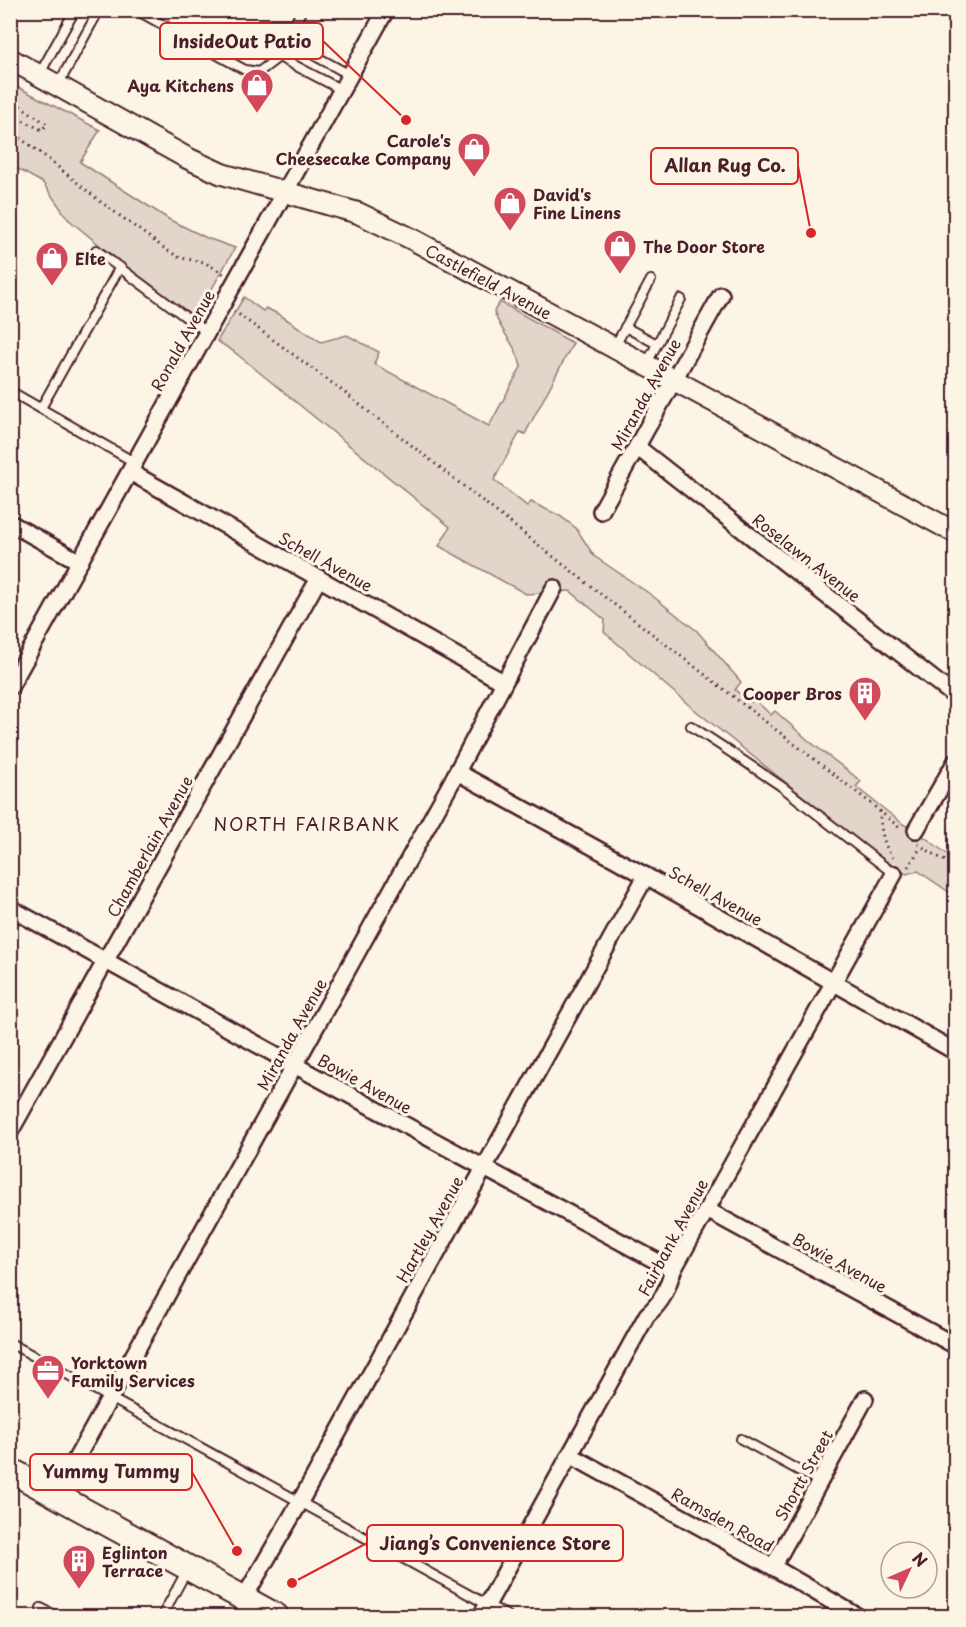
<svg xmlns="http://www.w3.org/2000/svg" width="966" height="1627" font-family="'Playpen Sans',sans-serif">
  <rect width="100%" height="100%" fill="#fcf5e5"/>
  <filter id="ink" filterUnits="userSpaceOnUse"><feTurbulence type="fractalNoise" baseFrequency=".0167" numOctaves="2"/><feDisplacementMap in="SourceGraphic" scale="12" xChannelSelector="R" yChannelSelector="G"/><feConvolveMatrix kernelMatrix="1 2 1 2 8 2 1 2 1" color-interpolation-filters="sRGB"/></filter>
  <g filter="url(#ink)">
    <!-- green -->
    <g fill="#e2d5ca" stroke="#967a7a" stroke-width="1.5">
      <path d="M 10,83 L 100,130 L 80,162 L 170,220 L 207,238 L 235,248 L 193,322 L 68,219 L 43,183 L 11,165 Z"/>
      <path d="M 244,297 L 263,311 L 266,308 L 280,315 L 321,342 L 347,335 L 379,352 L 374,364 L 489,426 L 521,367 C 517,344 499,331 494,311 L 500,302 L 573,343 L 525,434 L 520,432 L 494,480 L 527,506 L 531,502 L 560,516 L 576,528 L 594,556 L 650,594 L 697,631 L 741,682 L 735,690 L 751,702 L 755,700 L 771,715 L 775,711 L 809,741 L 861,781 L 856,787 L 903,824 L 926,838 L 955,860 L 955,896 L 918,871 L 906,874 L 876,855 L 690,706 L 604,632 L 605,620 L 570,591 L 526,594 L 439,546 L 450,527 L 233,351 L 217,341 Z"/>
    </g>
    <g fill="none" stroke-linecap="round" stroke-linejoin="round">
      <!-- service casing -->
      <g stroke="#4a1f2b" stroke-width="12">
        <g id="service">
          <path d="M 136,10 L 245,70 L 259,72 L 276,59 L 302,10"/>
          <path d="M 286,40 L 350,75"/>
          <path d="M 277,56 L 342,90"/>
          <path d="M 39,75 L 75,10"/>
          <path d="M 58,85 L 99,10"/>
          <path d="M 96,250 L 183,315 L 207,332"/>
          <path d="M 625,327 L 657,344"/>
          <path d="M 615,346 L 651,280"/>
          <path d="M 647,363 L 681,299"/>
          <path d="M 10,391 L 134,462"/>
          <path d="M 41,408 L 120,267"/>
          <path d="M 691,726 L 723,747 L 781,786 L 894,874"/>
          <path d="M 10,1343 L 508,1616"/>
          <path d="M 741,1439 L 820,1482"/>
          <path d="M 41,1608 L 57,1616"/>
          <path d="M 162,1616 L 186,1572"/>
        </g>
      </g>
      <!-- minor casing -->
      <g stroke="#4a1f2b" stroke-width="20">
        <g id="minor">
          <path d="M 637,447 L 956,697"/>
          <path d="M 130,472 L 503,682"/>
          <path d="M 601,511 L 721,295"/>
          <path d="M 10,523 L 80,562"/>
          <path d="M 10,687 L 386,10"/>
          <path d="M 457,772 L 646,876 L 956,1052"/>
          <path d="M 916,830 L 956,761"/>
          <path d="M 10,908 L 309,1073 L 673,1270"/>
          <path d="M 10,1132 L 319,578"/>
          <path d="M 707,1210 L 956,1346"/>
          <path d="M 570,1455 L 773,1567 L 857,1616"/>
          <path d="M 56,1495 L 450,785 L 554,588"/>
          <path d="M 773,1567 L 865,1399"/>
          <path d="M 244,1598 L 300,1502 L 484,1168 L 646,876"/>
          <path d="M 481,1616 L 647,1315 C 664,1300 666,1291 673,1270 L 894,874"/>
        </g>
      </g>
      <!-- tertiary casing -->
      <g stroke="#4a1f2b" stroke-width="24">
        <path id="tertiary" d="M 10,59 L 187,158 L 222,174 L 358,213 L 412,239 L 674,380 L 956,533"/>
      </g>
      <!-- primary casing -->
      <g stroke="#4a1f2b" stroke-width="28">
        <path id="primary" d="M 10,1470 L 276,1616"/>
      </g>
      <!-- path -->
      <g stroke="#4a1f2b" stroke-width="3" stroke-dasharray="1.5 4.5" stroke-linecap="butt">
        <path d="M 10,94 L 17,82"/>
        <path d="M 10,99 L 47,124 L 42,130 L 10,114"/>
        <path d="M 10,131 L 42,154 L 101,202 L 164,248 L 180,258 L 204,262 L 224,274"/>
        <path d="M 234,311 L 336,386 L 597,591 L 868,801 L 902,830"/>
        <path d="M 880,811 C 880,826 883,846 893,858"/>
        <path d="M 918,844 L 956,868"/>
        <path d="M 908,867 L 921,847"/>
      </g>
      <!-- service -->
      <use href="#service" stroke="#fcf5e5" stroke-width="8"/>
      <!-- minor -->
      <use href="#minor" stroke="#fcf5e5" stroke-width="15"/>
      <!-- tertiary -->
      <use href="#tertiary" stroke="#fcf5e5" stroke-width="20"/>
      <!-- primary -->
      <use href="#primary" stroke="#fcf5e5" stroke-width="24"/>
    </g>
  </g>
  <!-- icons -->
  <defs>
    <g id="shop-pin" transform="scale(1.725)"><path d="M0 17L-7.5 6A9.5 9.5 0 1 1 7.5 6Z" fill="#d1495b" stroke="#fcf5e5"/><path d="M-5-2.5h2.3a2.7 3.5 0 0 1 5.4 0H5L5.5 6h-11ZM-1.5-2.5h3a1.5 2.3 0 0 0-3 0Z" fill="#fff"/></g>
    <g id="building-pin" transform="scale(1.725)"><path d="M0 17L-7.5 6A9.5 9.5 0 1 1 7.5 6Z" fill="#d1495b" stroke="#fcf5e5"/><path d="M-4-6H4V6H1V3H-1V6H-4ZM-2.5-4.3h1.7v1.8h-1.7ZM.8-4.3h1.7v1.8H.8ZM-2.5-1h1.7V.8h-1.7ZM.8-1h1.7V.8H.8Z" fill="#fff"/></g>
    <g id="office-pin" transform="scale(1.725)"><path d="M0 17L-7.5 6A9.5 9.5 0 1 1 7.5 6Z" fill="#d1495b" stroke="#fcf5e5"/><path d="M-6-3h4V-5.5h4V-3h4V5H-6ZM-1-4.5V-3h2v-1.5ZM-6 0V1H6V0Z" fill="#fff"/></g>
  </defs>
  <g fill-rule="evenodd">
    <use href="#shop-pin" x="257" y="85"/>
    <use href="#shop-pin" x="474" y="149"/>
    <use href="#shop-pin" x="510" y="203"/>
    <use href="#shop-pin" x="620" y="246"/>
    <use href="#shop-pin" x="52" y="258"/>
    <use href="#building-pin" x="865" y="693"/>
    <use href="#office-pin" x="48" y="1371"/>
    <use href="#building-pin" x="79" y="1561"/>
  </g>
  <g text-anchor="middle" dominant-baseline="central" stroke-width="6" stroke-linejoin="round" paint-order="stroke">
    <!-- poi labels -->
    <g font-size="16" font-weight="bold" fill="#4a1f2b" stroke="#fcf5e5" text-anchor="start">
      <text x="234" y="85" text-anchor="end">Aya Kitchens</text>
      <text x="451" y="140" text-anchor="end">Carole's<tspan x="451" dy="18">Cheesecake Company</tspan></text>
      <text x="533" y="194">David's<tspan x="533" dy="18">Fine Linens</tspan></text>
      <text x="643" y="246">The Door Store</text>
      <text x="75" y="258">Elte</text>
      <text x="842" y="693" text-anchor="end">Cooper Bros</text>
      <text x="71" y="1362">Yorktown<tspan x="71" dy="18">Family Services</tspan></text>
      <text x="102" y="1552">Eglinton<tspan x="102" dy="18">Terrace</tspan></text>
    </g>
    <!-- street labels -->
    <g font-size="16" fill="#4a1f2b" stroke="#fcf5e5">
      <text transform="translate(489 281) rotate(28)">Castlefield Avenue</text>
      <text transform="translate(182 340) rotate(-61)">Ronald Avenue</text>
      <text transform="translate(645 394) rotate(-61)">Miranda Avenue</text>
      <text transform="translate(807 557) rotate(38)">Roselawn Avenue</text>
      <text transform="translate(326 561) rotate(29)">Schell Avenue</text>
      <text transform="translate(149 846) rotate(-61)">Chamberlain Avenue</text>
      <text transform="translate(716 895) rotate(29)">Schell Avenue</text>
      <text transform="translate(291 1034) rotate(-61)">Miranda Avenue</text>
      <text transform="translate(365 1083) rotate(29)">Bowie Avenue</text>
      <text transform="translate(429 1229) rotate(-61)">Hartley Avenue</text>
      <text transform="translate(672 1237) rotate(-62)">Fairbank Avenue</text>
      <text transform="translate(840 1262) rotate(29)">Bowie Avenue</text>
      <text transform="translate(803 1475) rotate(-61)">Shortt Street</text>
      <text transform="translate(723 1519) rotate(29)">Ramsden Road</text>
    </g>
    <!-- neighbourhood labels -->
    <g font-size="18" letter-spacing="1.5" fill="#4a1f2b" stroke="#fcf5e5">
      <text x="307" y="823">NORTH FAIRBANK</text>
    </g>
  </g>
  <!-- callouts -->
  <path fill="none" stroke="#d62828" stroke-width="2" d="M406 120L323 41M811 233L798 166M237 1551L192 1472M292 1583L367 1543"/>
  <g fill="#d62828" stroke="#fcf5e5" stroke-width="2">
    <circle cx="406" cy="120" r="6"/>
    <circle cx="811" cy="233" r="6"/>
    <circle cx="237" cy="1551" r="6"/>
    <circle cx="292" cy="1583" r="6"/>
  </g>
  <g fill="#fcf5e5" stroke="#d62828" stroke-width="2">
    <rect x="160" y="23" width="163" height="36" rx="6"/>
    <rect x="651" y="148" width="147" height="36" rx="6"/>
    <rect x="30" y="1454" width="162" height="36" rx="6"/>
    <rect x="367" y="1525" width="256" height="36" rx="6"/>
  </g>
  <g font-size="18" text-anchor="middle" font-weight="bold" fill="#4a1f2b">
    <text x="242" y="48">InsideOut Patio</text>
    <text x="725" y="172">Allan Rug Co.</text>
    <text x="111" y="1478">Yummy Tummy</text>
    <text x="495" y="1550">Jiang’s Convenience Store</text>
  </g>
  <!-- margin -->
  <rect width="966" height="1627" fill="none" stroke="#fcf5e5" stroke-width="36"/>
  <rect x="18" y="18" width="930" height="1591" fill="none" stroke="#4a1f2b" stroke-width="2" filter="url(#ink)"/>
  <!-- north arrow -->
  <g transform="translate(909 1570) rotate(46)"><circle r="28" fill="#fcf5e5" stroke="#b59f9b" stroke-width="1.5"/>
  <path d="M0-4.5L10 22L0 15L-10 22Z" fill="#d1495b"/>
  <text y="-9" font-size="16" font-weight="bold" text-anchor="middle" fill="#4a1f2b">N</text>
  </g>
</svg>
